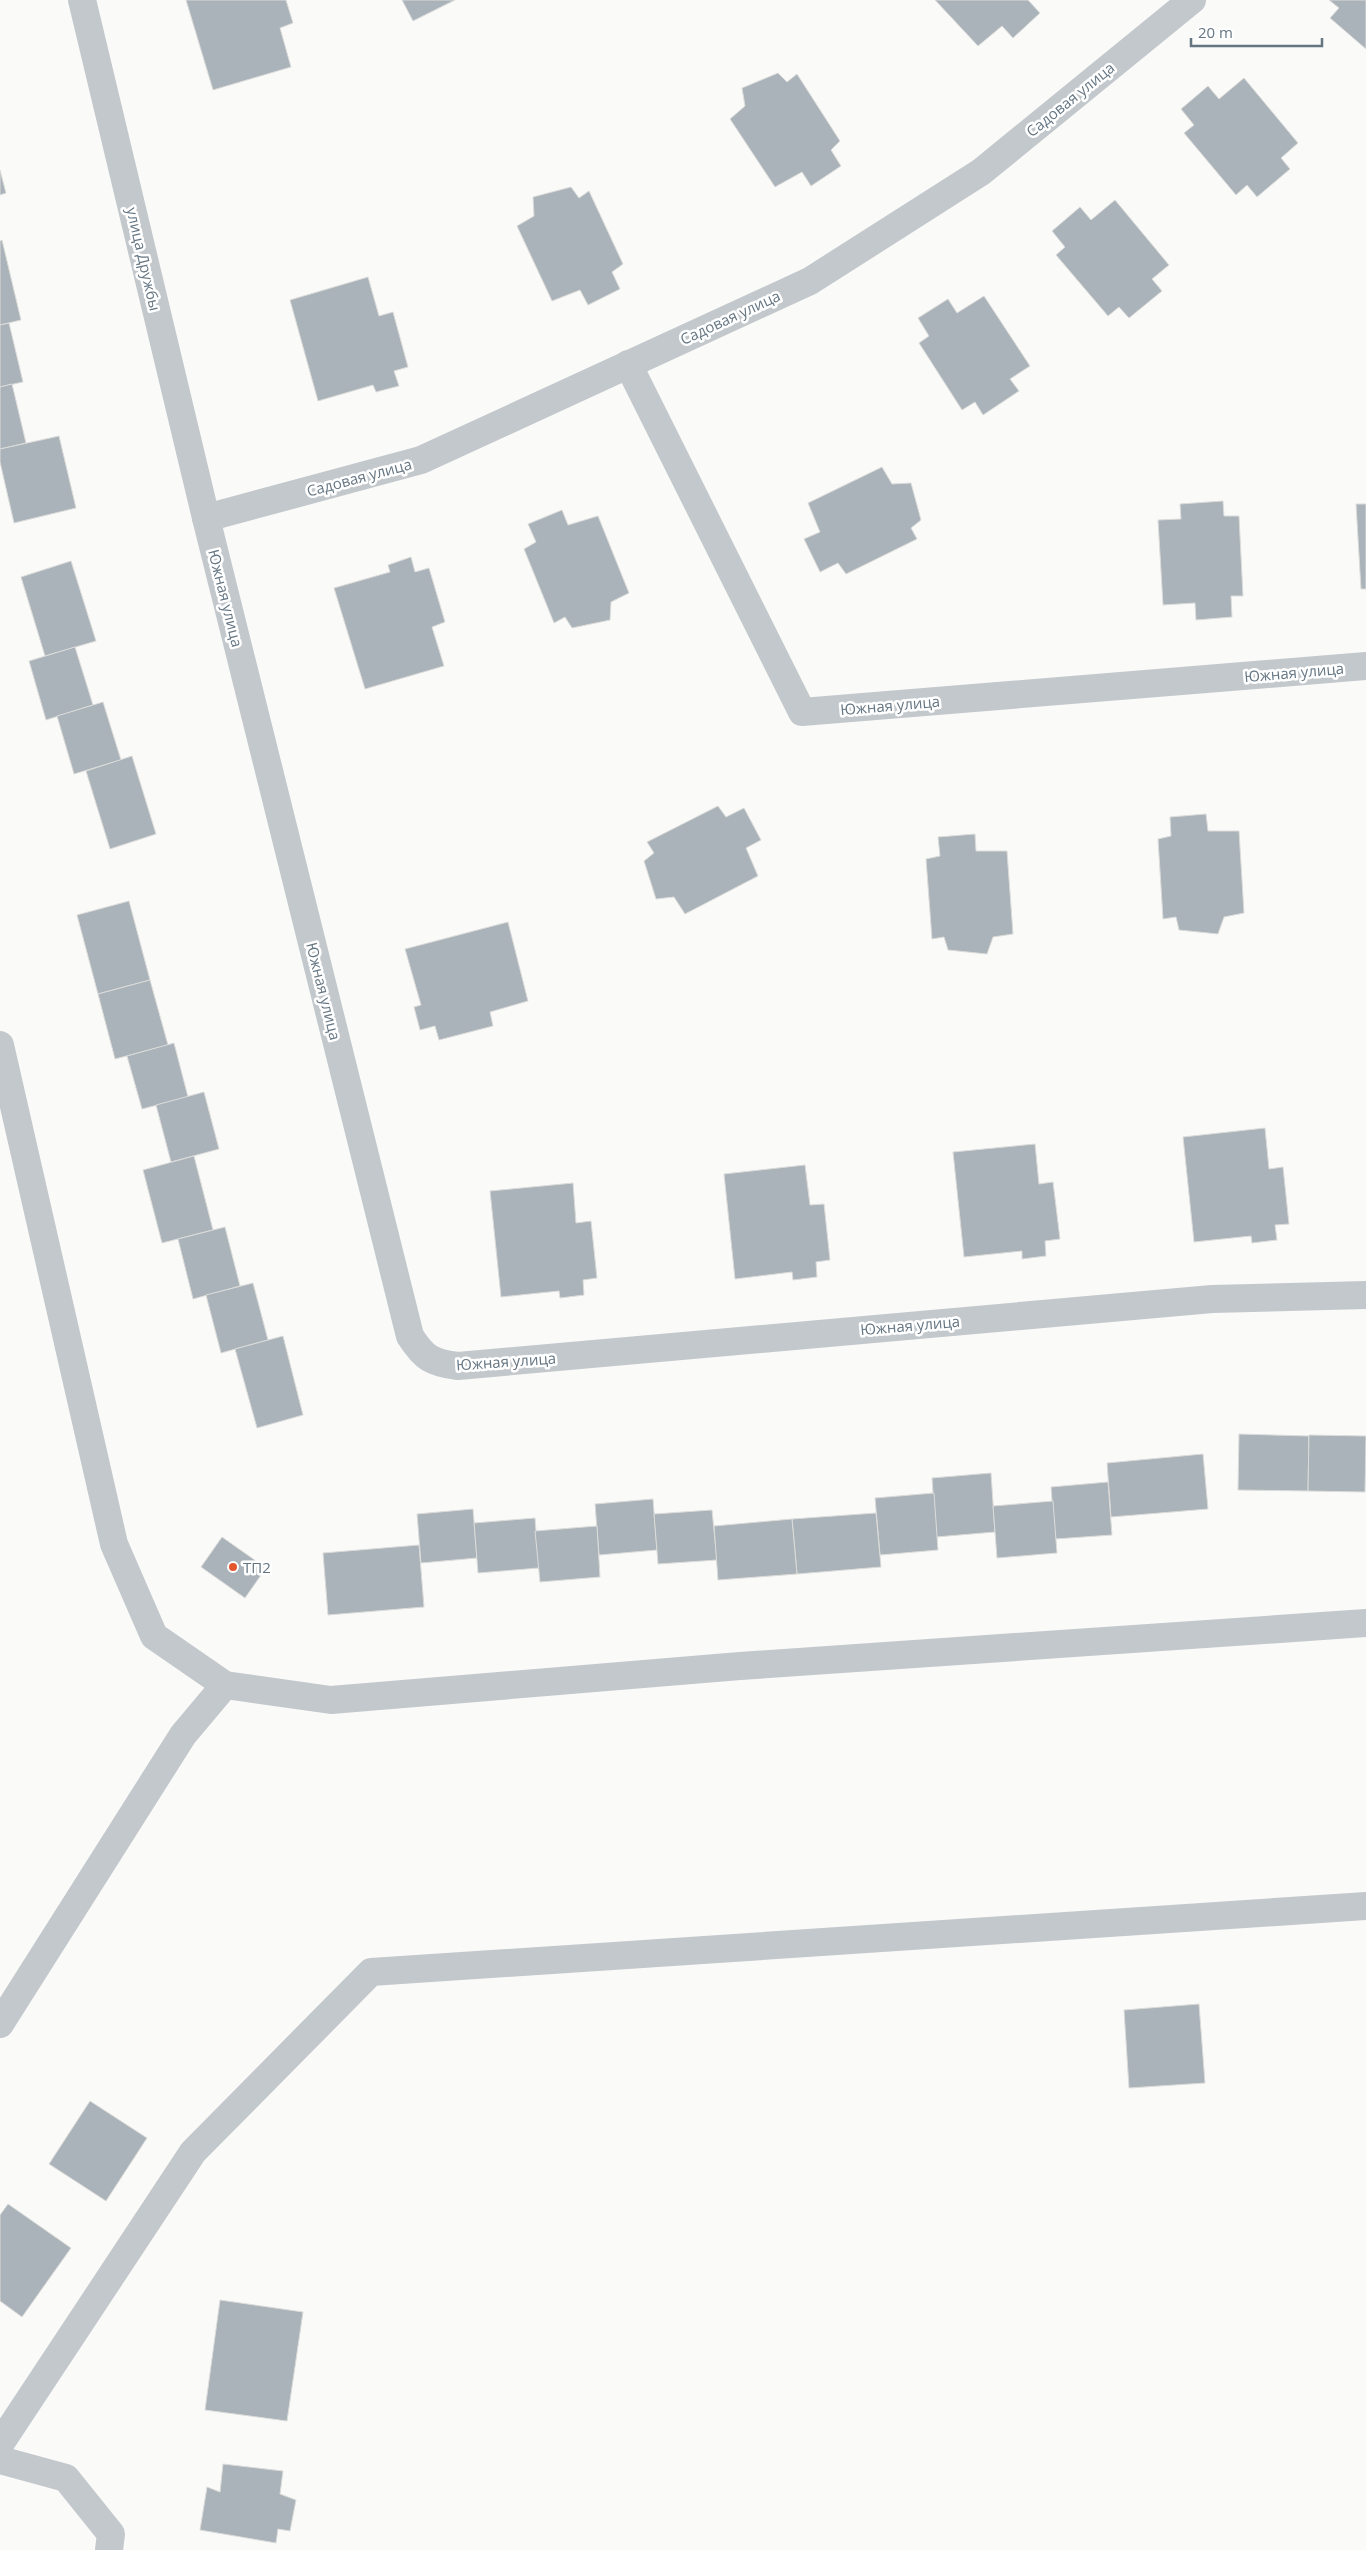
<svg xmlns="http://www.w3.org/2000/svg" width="1366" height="2550" font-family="'Open Sans',sans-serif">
  <rect width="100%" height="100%" fill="#fafaf8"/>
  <!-- building -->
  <g fill="#aab3b9" stroke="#dcdcda">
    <path d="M 186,0 L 286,0 L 293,23 L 280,28 L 291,67 L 213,90 Z"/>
    <path d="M 402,0 L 455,0 L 413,21 Z"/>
    <path d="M 935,0 L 1028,0 L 1040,13 L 1013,38 L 1002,26 L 978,46 Z"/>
    <path d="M 1329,0 L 1366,0 L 1366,49 L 1330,18 L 1339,8 Z"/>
    <path d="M 778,73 L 787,82 L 797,74 L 840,141 L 831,150 L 841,166 L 811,186 L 802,172 L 775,187 L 730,119 L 745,106 L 742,88 Z"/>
    <path d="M 1244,78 L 1298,143 L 1281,158 L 1290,169 L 1257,197 L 1247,185 L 1236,195 L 1184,133 L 1194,125 L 1181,109 L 1208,86 L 1219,99 Z"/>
    <path d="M 0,170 L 6,193 L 0,195 Z"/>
    <path d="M 571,187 L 579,198 L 589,191 L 623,264 L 612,272 L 620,289 L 588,305 L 580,290 L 552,301 L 517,226 L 534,216 L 533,197 Z"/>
    <path d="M 1115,200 L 1169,265 L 1152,279 L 1162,291 L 1129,318 L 1119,307 L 1108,316 L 1056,255 L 1065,247 L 1052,231 L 1080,207 L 1091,220 Z"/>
    <path d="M 2,240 L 21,320 L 0,325 L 0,241 Z"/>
    <path d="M 368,277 L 379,316 L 393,312 L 408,367 L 394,371 L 399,386 L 376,392 L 373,385 L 318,401 L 290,300 Z"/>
    <path d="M 984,296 L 1030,366 L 1010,379 L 1019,391 L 983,415 L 975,402 L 962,410 L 919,343 L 929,336 L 918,318 L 948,299 L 957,313 Z"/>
    <path d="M 9,323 L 23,382 L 0,387 L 0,325 Z"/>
    <path d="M 12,384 L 26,443 L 0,449 L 0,387 Z"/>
    <path d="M 59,436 L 76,508 L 14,523 L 0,462 L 0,449 Z"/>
    <path d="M 882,467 L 892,484 L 911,483 L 921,520 L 911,528 L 917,539 L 846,574 L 838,563 L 820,572 L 804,539 L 820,532 L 808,503 Z"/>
    <path d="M 1223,501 L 1224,516 L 1239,516 L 1243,596 L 1231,596 L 1232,617 L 1196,620 L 1195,603 L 1163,605 L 1158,520 L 1181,519 L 1180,504 Z"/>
    <path d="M 1356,504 L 1366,504 L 1366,589 L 1361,589 Z"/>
    <path d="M 562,510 L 568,525 L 598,516 L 629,593 L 611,602 L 610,620 L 572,628 L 565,617 L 554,623 L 524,549 L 536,542 L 528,524 Z"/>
    <path d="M 411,557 L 415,572 L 429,568 L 445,622 L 432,627 L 444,666 L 365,689 L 334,588 L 390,572 L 388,565 Z"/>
    <path d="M 71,561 L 96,641 L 45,656 L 21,577 Z"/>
    <path d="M 75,647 L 93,705 L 46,720 L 29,661 Z"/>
    <path d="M 103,702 L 121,760 L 74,774 L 57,716 Z"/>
    <path d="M 132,756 L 156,834 L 110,849 L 86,771 Z"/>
    <path d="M 718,806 L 726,817 L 744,808 L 761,840 L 746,848 L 758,876 L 685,914 L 674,897 L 656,899 L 644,861 L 654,853 L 647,842 Z"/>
    <path d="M 1206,814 L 1208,831 L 1239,831 L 1244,913 L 1224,917 L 1218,934 L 1179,930 L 1176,917 L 1163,919 L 1158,839 L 1171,836 L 1170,817 Z"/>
    <path d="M 975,834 L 976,851 L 1007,851 L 1013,934 L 993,937 L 987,954 L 948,950 L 944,937 L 932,939 L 926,859 L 940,856 L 938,837 Z"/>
    <path d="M 129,901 L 150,980 L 98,994 L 77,915 Z"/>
    <path d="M 508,922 L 528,1001 L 490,1012 L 493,1026 L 439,1040 L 435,1026 L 420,1030 L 414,1007 L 421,1005 L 405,949 Z"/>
    <path d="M 150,980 L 168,1045 L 115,1059 L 98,994 Z"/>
    <path d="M 174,1043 L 188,1097 L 142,1109 L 127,1056 Z"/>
    <path d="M 204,1092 L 219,1149 L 171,1162 L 156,1105 Z"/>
    <path d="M 1265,1128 L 1269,1169 L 1283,1167 L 1289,1224 L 1275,1225 L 1277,1240 L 1252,1243 L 1251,1236 L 1194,1242 L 1183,1137 Z"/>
    <path d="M 1035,1144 L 1039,1184 L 1053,1182 L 1060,1239 L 1045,1241 L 1046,1256 L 1022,1259 L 1022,1251 L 964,1257 L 953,1152 Z"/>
    <path d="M 194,1156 L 213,1230 L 162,1243 L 143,1170 Z"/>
    <path d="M 805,1165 L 810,1205 L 824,1204 L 830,1260 L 816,1262 L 817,1277 L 793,1280 L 792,1272 L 735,1279 L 724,1174 Z"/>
    <path d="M 573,1183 L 576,1223 L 591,1221 L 597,1278 L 583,1280 L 584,1295 L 560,1298 L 559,1291 L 501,1297 L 490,1191 Z"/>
    <path d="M 225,1227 L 240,1286 L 193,1299 L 178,1239 Z"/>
    <path d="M 253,1283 L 268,1340 L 221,1353 L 206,1295 Z"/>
    <path d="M 283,1336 L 303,1415 L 257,1428 L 235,1349 Z"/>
    <path d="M 1239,1434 L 1309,1436 L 1308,1491 L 1238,1490 Z"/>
    <path d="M 1309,1435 L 1366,1436 L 1365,1492 L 1308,1491 Z"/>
    <path d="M 1203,1454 L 1208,1509 L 1111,1517 L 1107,1463 Z"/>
    <path d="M 991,1473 L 995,1532 L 936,1537 L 932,1478 Z"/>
    <path d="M 1108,1482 L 1112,1535 L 1055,1539 L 1051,1487 Z"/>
    <path d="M 934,1493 L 938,1550 L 880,1555 L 875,1498 Z"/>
    <path d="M 653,1499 L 657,1550 L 599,1555 L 595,1504 Z"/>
    <path d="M 1053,1501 L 1057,1553 L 997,1558 L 993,1506 Z"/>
    <path d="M 473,1509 L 477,1558 L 421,1563 L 417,1514 Z"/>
    <path d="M 712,1510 L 717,1560 L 658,1564 L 654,1514 Z"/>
    <path d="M 876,1513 L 881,1567 L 797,1574 L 792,1519 Z"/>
    <path d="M 535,1518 L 539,1568 L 478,1573 L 474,1523 Z"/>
    <path d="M 792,1519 L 797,1574 L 718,1580 L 714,1526 Z"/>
    <path d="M 597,1526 L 600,1577 L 540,1582 L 535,1531 Z"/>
    <path d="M 222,1537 L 266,1568 L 245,1598 L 201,1567 Z"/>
    <path d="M 419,1545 L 424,1607 L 328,1615 L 323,1553 Z"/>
    <path d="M 1199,2004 L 1205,2083 L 1129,2088 L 1124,2010 Z"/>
    <path d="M 90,2101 L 147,2138 L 106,2201 L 49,2164 Z"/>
    <path d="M 8,2204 L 71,2248 L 22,2317 L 0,2301 L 0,2215 Z"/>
    <path d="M 220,2300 L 303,2312 L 287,2421 L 205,2410 Z"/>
    <path d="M 223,2464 L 283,2471 L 280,2494 L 296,2500 L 290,2531 L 278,2529 L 276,2543 L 200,2530 L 207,2487 L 220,2492 Z"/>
  </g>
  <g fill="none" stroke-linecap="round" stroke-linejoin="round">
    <!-- minor -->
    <g stroke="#c3c8cc" stroke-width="28">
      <path d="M 82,0 L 206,518 L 410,1336 C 424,1358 432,1363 458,1366 L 1212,1299 L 1366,1295"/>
      <path d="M 628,364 L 802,712 L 1366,666"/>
      <path d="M 206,518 L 421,460 L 810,281 L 981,172 L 1192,0"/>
      <path d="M 0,1045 L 114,1544 L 154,1636 L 225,1685 L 331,1700 L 740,1666 L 1366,1623"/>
      <path d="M 0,2024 L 183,1735 L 225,1685"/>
      <path d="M 0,2444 L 193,2152 L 371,1972 L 1366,1906"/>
      <path d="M 0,2460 L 66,2478 L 111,2534 L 109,2550"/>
    </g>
  </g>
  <!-- markers -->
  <circle fill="#e4572e" stroke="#fff" stroke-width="2" cx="233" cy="1567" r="5"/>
  <g text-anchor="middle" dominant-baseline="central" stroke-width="5" stroke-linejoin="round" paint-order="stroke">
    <!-- street labels -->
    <g font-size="15" fill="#657683" stroke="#fff">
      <text transform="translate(1070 99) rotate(-39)">Садовая улица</text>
      <text transform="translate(144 259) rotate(77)">улица Дружбы</text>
      <text transform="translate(730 317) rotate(-25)">Садовая улица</text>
      <text transform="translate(359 477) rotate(-15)">Садовая улица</text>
      <text transform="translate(226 598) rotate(76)">Южная улица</text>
      <text transform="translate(1294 672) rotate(-5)">Южная улица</text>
      <text transform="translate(890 705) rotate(-5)">Южная улица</text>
      <text transform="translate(324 991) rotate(76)">Южная улица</text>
      <text transform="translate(910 1325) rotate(-5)">Южная улица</text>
      <text transform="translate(506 1361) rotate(-4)">Южная улица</text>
    </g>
    <!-- poi labels -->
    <g font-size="15" fill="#657683" stroke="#fff" text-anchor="start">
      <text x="243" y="1567">ТП2</text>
    </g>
  </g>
  <!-- scale -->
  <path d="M1191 38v8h131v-8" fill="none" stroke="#657683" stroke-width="2.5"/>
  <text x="1198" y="38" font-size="15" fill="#657683" stroke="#ffffff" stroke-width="4" paint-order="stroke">20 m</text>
</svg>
